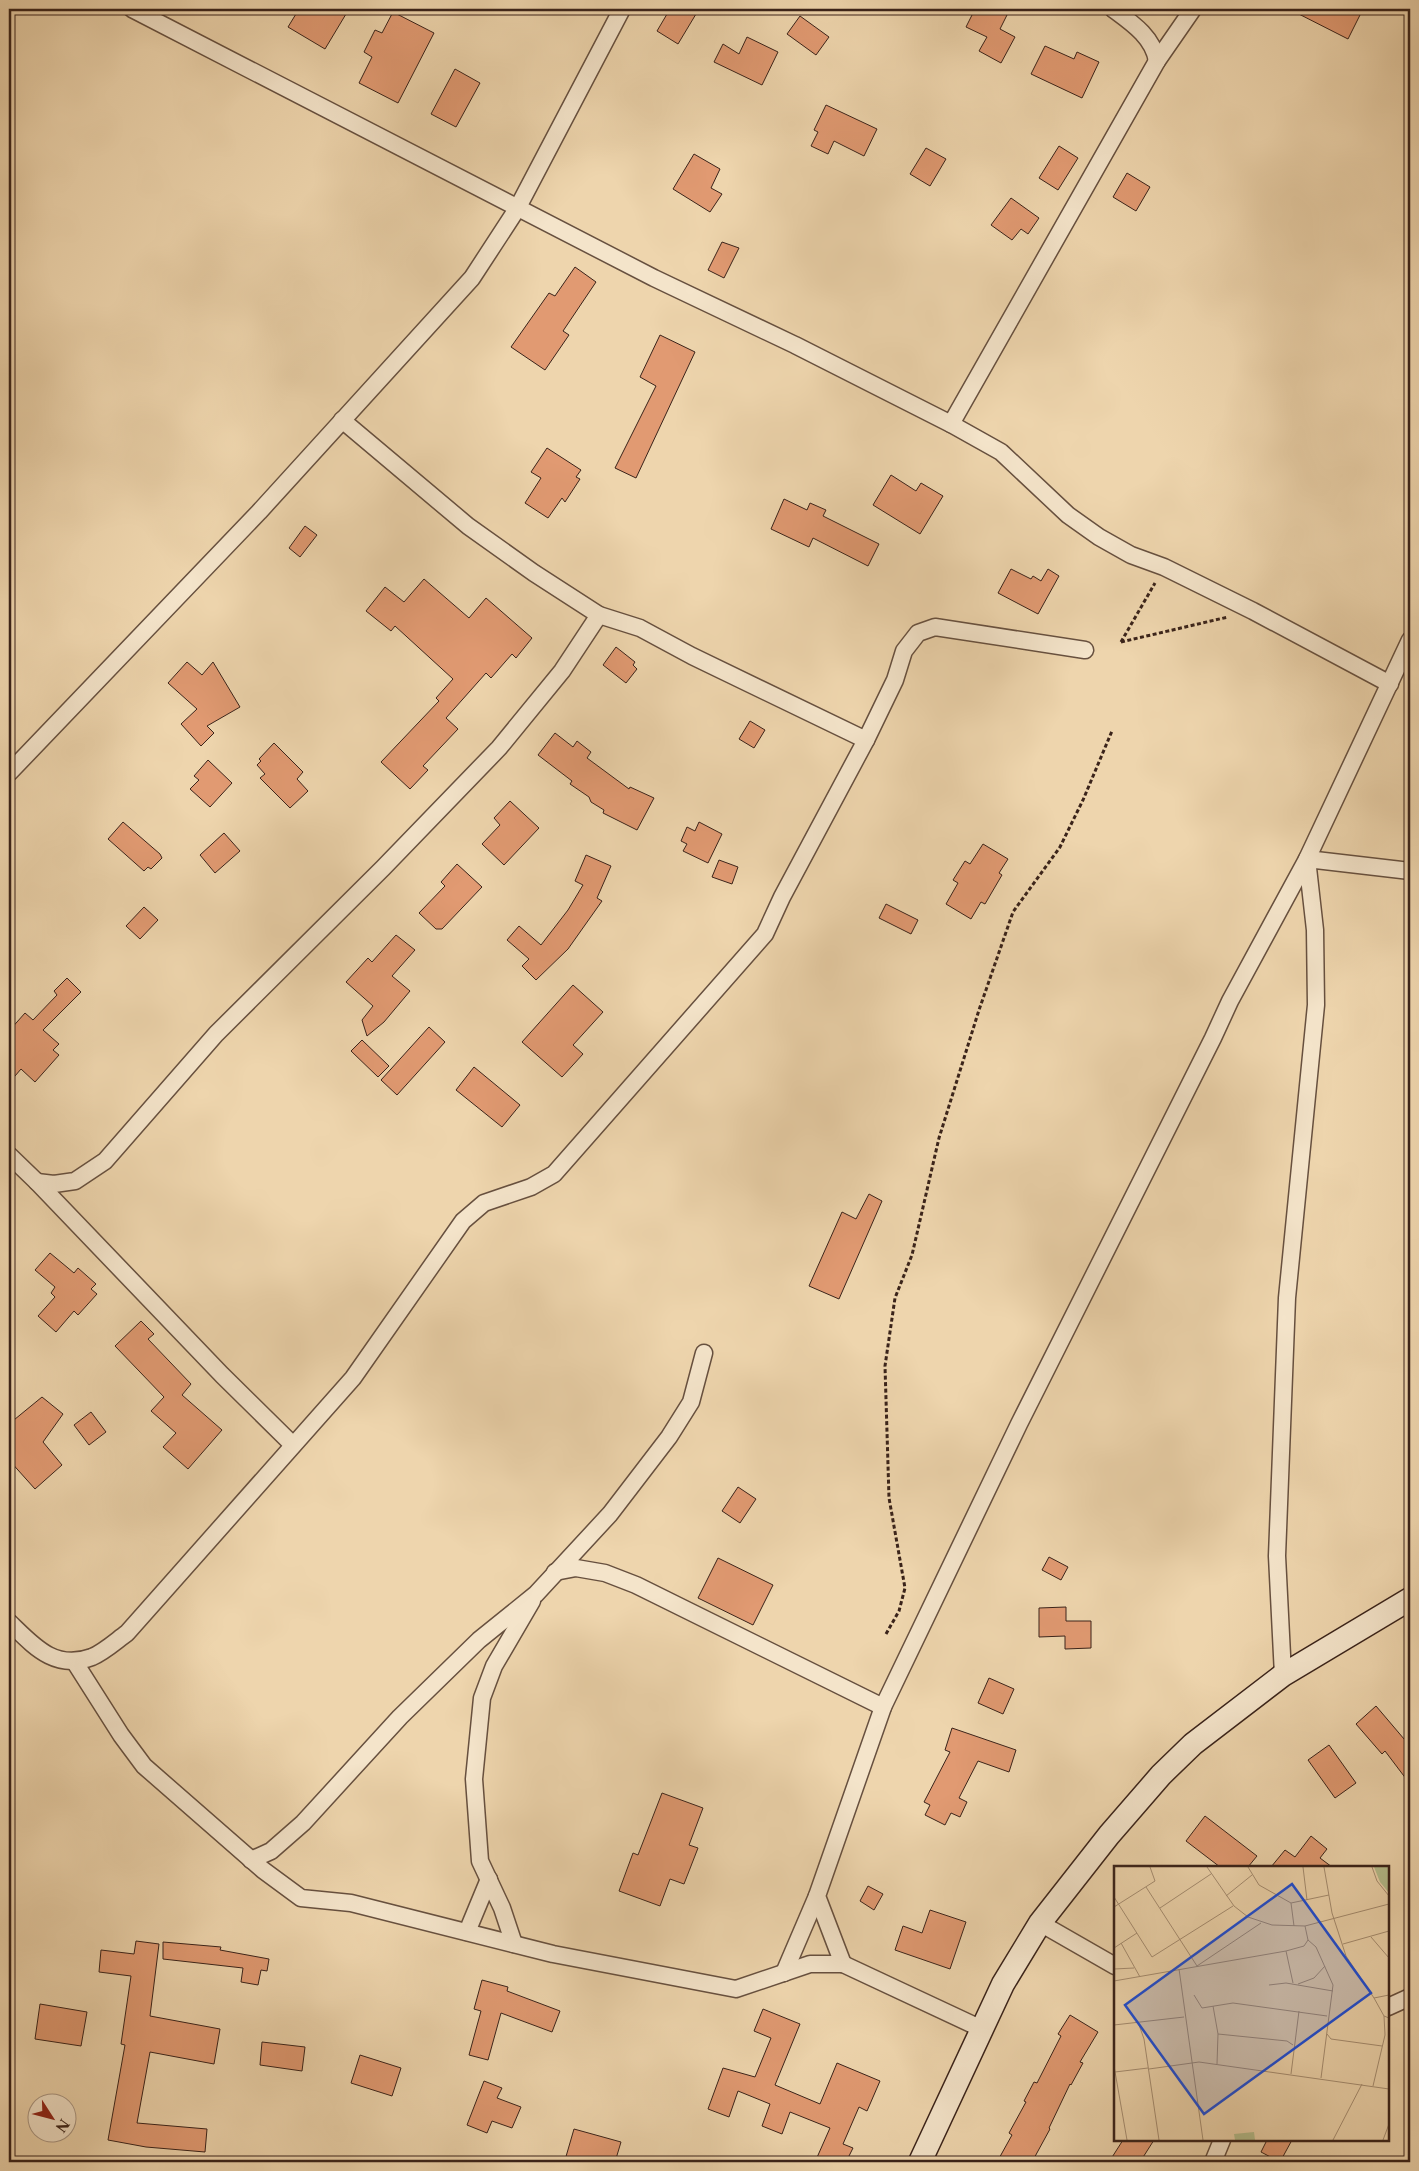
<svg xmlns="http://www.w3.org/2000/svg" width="1419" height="2171" font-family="'Libre Caslon Text',serif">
  <rect width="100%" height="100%" fill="#eed5ad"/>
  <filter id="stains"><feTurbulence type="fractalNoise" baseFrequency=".004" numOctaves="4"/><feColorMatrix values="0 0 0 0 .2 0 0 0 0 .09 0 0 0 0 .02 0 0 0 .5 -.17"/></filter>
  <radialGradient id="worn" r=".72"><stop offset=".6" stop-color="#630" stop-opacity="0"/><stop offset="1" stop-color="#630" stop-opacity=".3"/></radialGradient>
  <!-- building -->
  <g fill="#e19a72" stroke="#3a231a">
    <path d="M 299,9 L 349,9 L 325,49 L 288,27 Z"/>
    <path d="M 670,9 L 699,9 L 678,44 L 657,31 Z"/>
    <path d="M 975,9 L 1010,9 L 1000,29 L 1015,37 L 1001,63 L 979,51 L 987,37 L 966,27 Z"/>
    <path d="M 1289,9 L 1363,9 L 1348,39 Z"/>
    <path d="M 393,12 L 434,33 L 398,103 L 359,83 L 372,57 L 364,52 L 375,30 L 382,33 Z"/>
    <path d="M 800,16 L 829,37 L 816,55 L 787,34 Z"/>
    <path d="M 747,37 L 778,52 L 762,85 L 714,62 L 723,44 L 739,54 Z"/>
    <path d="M 1045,46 L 1074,59 L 1077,52 L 1099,62 L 1082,98 L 1031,74 Z"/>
    <path d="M 455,69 L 480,83 L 456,127 L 431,114 Z"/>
    <path d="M 826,105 L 877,129 L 864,156 L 834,141 L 828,154 L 811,146 L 818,132 L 814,130 Z"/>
    <path d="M 1059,146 L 1078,158 L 1058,190 L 1039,178 Z"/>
    <path d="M 926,148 L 946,159 L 930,186 L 910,174 Z"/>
    <path d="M 694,154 L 720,169 L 711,188 L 722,194 L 710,212 L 673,189 Z"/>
    <path d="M 1127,173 L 1150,187 L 1136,211 L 1113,197 Z"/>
    <path d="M 1011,198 L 1039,218 L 1028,234 L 1021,229 L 1012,240 L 991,225 Z"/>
    <path d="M 722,242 L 739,248 L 724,278 L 708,270 Z"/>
    <path d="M 575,267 L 596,282 L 563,331 L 569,335 L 545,370 L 511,347 L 549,293 L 555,296 Z"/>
    <path d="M 660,335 L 695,352 L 636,478 L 615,468 L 656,386 L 640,377 Z"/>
    <path d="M 547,448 L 581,470 L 576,477 L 580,479 L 565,502 L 562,498 L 548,518 L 525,503 L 541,478 L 531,472 Z"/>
    <path d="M 891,475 L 916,491 L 921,483 L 943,496 L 920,534 L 873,505 Z"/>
    <path d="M 784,499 L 807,510 L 810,503 L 826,510 L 823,516 L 879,544 L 868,566 L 813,538 L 809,547 L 771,529 Z"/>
    <path d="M 305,526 L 317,535 L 300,557 L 289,548 Z"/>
    <path d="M 1011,569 L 1031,579 L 1033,576 L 1041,581 L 1048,569 L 1059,576 L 1038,614 L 998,593 Z"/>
    <path d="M 424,579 L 469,618 L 486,598 L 532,638 L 516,658 L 512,654 L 491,678 L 486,673 L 446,718 L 458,729 L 423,766 L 428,770 L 410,789 L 381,762 L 439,701 L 436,698 L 453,679 L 395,626 L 391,631 L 366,611 L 385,587 L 404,602 Z"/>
    <path d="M 616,647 L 635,662 L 633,665 L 637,669 L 626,683 L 603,665 Z"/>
    <path d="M 187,662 L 202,675 L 213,662 L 240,707 L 207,726 L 214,733 L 201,746 L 181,724 L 197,709 L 168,683 Z"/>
    <path d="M 750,721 L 765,730 L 754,748 L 739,739 Z"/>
    <path d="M 555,733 L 573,747 L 577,741 L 591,752 L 587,758 L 629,789 L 630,787 L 654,798 L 637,830 L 603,813 L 604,810 L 591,802 L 589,797 L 570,784 L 572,781 L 538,755 Z"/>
    <path d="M 274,743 L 303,772 L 297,779 L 308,791 L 290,808 L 260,778 L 265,774 L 257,765 L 261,761 L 259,759 Z"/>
    <path d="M 208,760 L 232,783 L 210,807 L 190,789 L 199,780 L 194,776 Z"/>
    <path d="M 510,801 L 539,828 L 504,865 L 482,844 L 500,825 L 494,818 Z"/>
    <path d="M 123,822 L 160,854 L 162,858 L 151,869 L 148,867 L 144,871 L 108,839 Z"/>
    <path d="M 699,822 L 722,834 L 708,863 L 683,851 L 687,844 L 681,841 L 687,827 L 695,831 Z"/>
    <path d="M 224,833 L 240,851 L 215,873 L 200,855 Z"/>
    <path d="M 983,844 L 1008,859 L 999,873 L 1002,875 L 985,904 L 981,902 L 971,919 L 946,904 L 958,883 L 953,880 L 965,861 L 970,864 Z"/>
    <path d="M 586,855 L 611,866 L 597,898 L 602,901 L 568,949 L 536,980 L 522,966 L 529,959 L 507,940 L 519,926 L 541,945 L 568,910 L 583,885 L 575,881 Z"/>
    <path d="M 719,860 L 738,867 L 732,884 L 712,877 Z"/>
    <path d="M 457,864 L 482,887 L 442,929 L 436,929 L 419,913 L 445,886 L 441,882 Z"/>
    <path d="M 886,904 L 918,920 L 911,934 L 879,918 Z"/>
    <path d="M 144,907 L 158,920 L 140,939 L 126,926 Z"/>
    <path d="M 396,935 L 415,950 L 392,976 L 410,991 L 384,1022 L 367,1036 L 362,1020 L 373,1006 L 346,982 L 368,958 L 372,962 Z"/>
    <path d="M 67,978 L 81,992 L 43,1030 L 59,1044 L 53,1050 L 59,1055 L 35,1082 L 21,1069 L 9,1083 L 9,1031 L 25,1013 L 33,1020 L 57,995 L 54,991 Z"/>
    <path d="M 573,985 L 603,1012 L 573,1045 L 583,1054 L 562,1077 L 522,1042 Z"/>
    <path d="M 429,1027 L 445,1042 L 397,1095 L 381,1080 Z"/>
    <path d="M 362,1040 L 389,1066 L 378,1077 L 351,1051 Z"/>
    <path d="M 474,1067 L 520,1105 L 502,1127 L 456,1090 Z"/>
    <path d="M 869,1194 L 882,1201 L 839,1299 L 809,1286 L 842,1212 L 856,1219 Z"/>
    <path d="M 50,1253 L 74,1273 L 78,1268 L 96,1284 L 91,1289 L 97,1294 L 78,1315 L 74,1311 L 56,1332 L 38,1316 L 55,1297 L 51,1293 L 55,1287 L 35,1270 Z"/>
    <path d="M 141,1321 L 154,1334 L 148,1339 L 191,1384 L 182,1395 L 222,1430 L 188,1469 L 163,1447 L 176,1433 L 151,1411 L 164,1397 L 115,1346 Z"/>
    <path d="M 42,1397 L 63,1414 L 43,1442 L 62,1465 L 35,1489 L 9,1460 L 9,1424 Z"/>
    <path d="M 91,1412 L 106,1432 L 89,1445 L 74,1425 Z"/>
    <path d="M 738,1487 L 756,1499 L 740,1523 L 722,1511 Z"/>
    <path d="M 1049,1557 L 1068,1567 L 1061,1580 L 1042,1570 Z"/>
    <path d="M 718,1558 L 773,1585 L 753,1625 L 698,1598 Z"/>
    <path d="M 1066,1607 L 1066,1621 L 1091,1621 L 1091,1648 L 1065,1649 L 1065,1636 L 1039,1637 L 1039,1608 Z"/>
    <path d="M 989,1678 L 1014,1689 L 1003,1714 L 978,1703 Z"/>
    <path d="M 1376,1706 L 1410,1746 L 1410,1784 L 1385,1751 L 1382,1754 L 1356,1724 Z"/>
    <path d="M 952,1728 L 1016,1750 L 1009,1772 L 978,1761 L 959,1798 L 967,1802 L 960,1817 L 951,1813 L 945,1825 L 925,1815 L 930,1805 L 924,1802 L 950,1752 L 945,1750 Z"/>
    <path d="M 1329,1745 L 1356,1783 L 1335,1798 L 1308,1760 Z"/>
    <path d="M 662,1793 L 703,1808 L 689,1845 L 698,1848 L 684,1884 L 670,1879 L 660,1906 L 619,1891 L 633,1853 L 638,1855 Z"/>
    <path d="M 1205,1816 L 1257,1856 L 1248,1867 L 1220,1867 L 1186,1841 Z"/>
    <path d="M 1311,1836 L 1327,1849 L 1320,1858 L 1332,1867 L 1271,1867 L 1285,1850 L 1295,1857 Z"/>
    <path d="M 868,1886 L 883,1894 L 874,1910 L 860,1901 Z"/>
    <path d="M 930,1910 L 966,1922 L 950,1969 L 895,1950 L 903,1926 L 922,1933 Z"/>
    <path d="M 136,1941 L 159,1944 L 150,2016 L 220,2029 L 214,2064 L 150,2052 L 137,2123 L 207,2129 L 205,2152 L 146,2147 L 108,2140 L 125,2045 L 121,2044 L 131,1976 L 99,1972 L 101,1950 L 134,1954 Z"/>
    <path d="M 163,1942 L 221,1947 L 220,1950 L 269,1959 L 267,1971 L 261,1970 L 258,1985 L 241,1982 L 243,1968 L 163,1959 Z"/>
    <path d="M 482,1980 L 508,1987 L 507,1991 L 560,2011 L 552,2032 L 501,2013 L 488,2060 L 469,2055 L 481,2011 L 474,2009 Z"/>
    <path d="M 40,2004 L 87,2012 L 81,2046 L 35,2039 Z"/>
    <path d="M 763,2009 L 800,2024 L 775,2085 L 820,2104 L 837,2063 L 880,2081 L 867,2111 L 859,2107 L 843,2144 L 853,2148 L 846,2162 L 815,2162 L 830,2128 L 790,2112 L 782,2134 L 762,2126 L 770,2104 L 738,2091 L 729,2117 L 708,2109 L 723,2068 L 755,2077 L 771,2038 L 754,2031 Z"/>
    <path d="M 1070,2015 L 1098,2032 L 1080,2062 L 1083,2063 L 1071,2085 L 1070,2084 L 1049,2128 L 1050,2129 L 1032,2162 L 997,2162 L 1012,2135 L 1009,2133 L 1026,2102 L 1024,2101 L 1034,2082 L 1037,2083 L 1061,2036 L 1058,2034 Z"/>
    <path d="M 262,2042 L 305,2047 L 302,2071 L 260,2065 Z"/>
    <path d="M 360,2055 L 401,2068 L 392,2096 L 351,2083 Z"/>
    <path d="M 484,2081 L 502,2088 L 497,2098 L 521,2107 L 512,2128 L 492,2121 L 487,2133 L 467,2125 Z"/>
    <path d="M 574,2129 L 621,2142 L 615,2162 L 576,2162 L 565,2160 Z"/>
    <path d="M 1123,2140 L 1154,2140 L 1140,2162 L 1109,2162 Z"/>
    <path d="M 1267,2140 L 1292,2140 L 1280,2162 L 1261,2152 Z"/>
  </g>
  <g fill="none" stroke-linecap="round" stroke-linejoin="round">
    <!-- street casing -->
    <g stroke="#67503f" stroke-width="19">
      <g id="street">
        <path d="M 132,9 L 654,278 L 795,345 L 951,424 L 1001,452 L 1068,515 L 1099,537 L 1131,555 L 1164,567 L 1253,611 L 1390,684"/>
        <path d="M 1113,9 C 1132,23 1153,37 1157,61"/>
        <path d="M 342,420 L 468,526 L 534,573 L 599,615 L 640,628 L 692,656 L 866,740"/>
        <path d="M 951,424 L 1157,61 L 1193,9"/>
        <path d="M 9,773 L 259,512 L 472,278 L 517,209 L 622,9"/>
        <path d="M 9,1155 L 37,1182 L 222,1375 L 293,1445"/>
        <path d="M 37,1182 L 54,1184 L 75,1181 L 105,1161 L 216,1034 L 383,868 L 499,748 L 562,671 L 599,615"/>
        <path d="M 555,1572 L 576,1568 L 605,1573 L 636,1585 L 883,1707"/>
        <path d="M 9,1622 C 33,1645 54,1671 92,1657 C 104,1652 116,1641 127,1633 L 353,1378 L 463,1221 L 484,1203 L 531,1187 L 554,1174 L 765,934 L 782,897 L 866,740 L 895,680 L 904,651 L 918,633 L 935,627 L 1085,650"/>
        <path d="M 74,1661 L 121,1735 L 144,1766 L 263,1870 L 301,1898 L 351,1903 L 553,1954 L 736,1989 L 810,1964 L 843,1964 L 982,2029"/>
        <path d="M 1283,1675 L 1277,1556 L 1287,1298 L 1316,1005 L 1315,930 L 1307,859 L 1410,871"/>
        <path d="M 251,1860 L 271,1851 L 303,1823 L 400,1717 L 479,1640 L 536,1594 L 610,1514 L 669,1437 L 691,1402 L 704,1353"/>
        <path d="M 1040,1923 L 1115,1966"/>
        <path d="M 467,1932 L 489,1879"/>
        <path d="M 514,1944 L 502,1908 L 480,1861 L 474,1779 L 482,1698 L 494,1666 L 532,1601"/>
        <path d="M 843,1964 L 817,1896 L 883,1707 L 1019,1424 L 1213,1038 L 1230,1001 L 1307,859 L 1410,640"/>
        <path d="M 784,1973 L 817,1896"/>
        <path d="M 1388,2007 L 1410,1997"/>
        <path d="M 1213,2162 L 1222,2140"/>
      </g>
    </g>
    <!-- secondary casing -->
    <g stroke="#3a231a" stroke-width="25">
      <path id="secondary" d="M 920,2162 L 1003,1984 L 1040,1923 L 1109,1835 L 1161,1775 L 1193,1744 L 1283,1675 L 1410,1599"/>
    </g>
    <!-- path -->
    <g stroke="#3a231a" stroke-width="3" stroke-dasharray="4 2.5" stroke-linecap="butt">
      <path d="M 1121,642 L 1228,617"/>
      <path d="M 1121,642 L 1155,583"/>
      <path d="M 886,1634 L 899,1611 L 905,1588 L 889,1498 L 885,1366 L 895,1298 L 912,1255 L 939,1138 L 979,1010 L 1013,912 L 1060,847 L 1083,800 L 1112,731"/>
    </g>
    <!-- street -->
    <use href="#street" stroke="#f4e4ca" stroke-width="16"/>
    <!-- secondary -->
    <use href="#secondary" stroke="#f4e4ca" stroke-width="22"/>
  </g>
  <!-- overview -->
  <g transform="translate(1114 1866)">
    <rect width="275" height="275" fill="#eed5ad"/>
    <path d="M 260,1 L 275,1 L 275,27 L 266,16 ZM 140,266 L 141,274 L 121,274 L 120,268 Z" fill="#b5be8d"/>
    <path fill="none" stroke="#a68e72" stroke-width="1" d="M 93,1 L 120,40 L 134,51 L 158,59 L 191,60 L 275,38M 134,1 L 145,19 L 177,37 L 215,29M 189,1 L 193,34M 210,1 L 218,47 L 232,90 L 260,132 L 275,129M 258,1 L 263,15 L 275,30M 32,21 L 83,100 L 147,57M 112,30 L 138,9M 0,31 L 38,91 L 119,40M 177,37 L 180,60M 0,41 L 41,15 L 36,1M 46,42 L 97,8M 191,60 L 194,74 L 202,81 L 219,119 L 207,212M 257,71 L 275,92M 7,77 L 26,111M 229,78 L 275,65M 0,82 L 23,67M 172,85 L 179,117M 0,103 L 20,102M 65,103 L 89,274M 0,115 L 172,85 L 190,80 L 194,74M 184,118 L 200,112 L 211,100M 155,119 L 172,117 L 219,125M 80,129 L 88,142 L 119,137 L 213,150M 260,132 L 270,150 L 275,152M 99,140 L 104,168 L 103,198M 24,156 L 30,173 L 45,274M 0,159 L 70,151M 104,168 L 173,175 L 179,179M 213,168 L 217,173 L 268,180M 0,200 L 13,274M 35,203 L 85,196 L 275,223M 1,206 L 34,202M 177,208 L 185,145M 259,220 L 271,169 L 270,150M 219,274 L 248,218M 269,274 L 275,258"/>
    <path fill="#1d4ed8" fill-opacity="0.15" stroke="#1d4ed8" stroke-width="2.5" d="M 178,18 L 257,127 L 90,248 L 11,139 Z"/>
    <rect width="275" height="275" fill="none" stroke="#3a231a" stroke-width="2.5"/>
  </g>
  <!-- margin -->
  <rect width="1419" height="2171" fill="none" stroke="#eed5ad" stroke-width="30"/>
  <rect x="10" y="10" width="1399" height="2151" fill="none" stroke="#3a231a" stroke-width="2.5"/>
  <rect x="15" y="15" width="1389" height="2141" fill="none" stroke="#3a231a"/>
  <!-- north arrow -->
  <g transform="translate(52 2118) rotate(126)"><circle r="24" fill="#f4e4ca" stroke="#aa9784"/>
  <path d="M0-4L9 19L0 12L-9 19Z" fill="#8f2418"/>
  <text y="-8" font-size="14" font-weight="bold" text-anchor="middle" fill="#3a231a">N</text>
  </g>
  <rect width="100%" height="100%" filter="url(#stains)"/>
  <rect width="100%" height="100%" fill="url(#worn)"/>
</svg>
